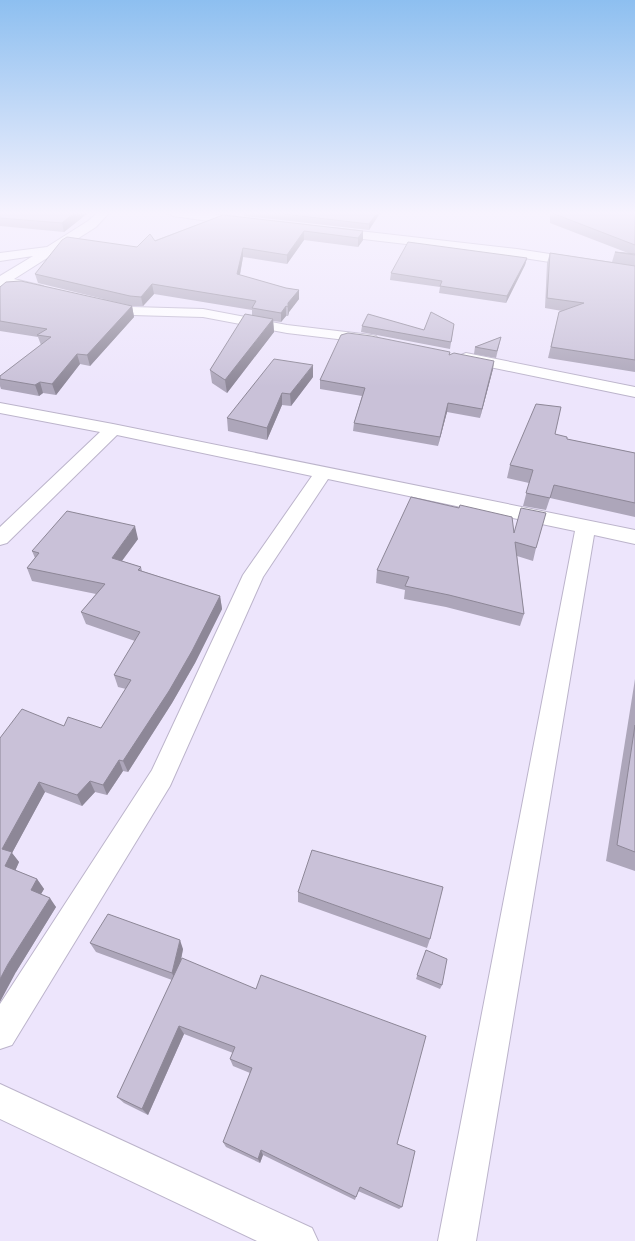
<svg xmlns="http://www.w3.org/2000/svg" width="635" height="1241" font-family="'Asap Condensed',sans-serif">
  <rect width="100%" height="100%" fill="#ede5fc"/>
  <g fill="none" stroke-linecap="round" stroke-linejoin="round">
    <!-- minor casing -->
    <g stroke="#bcb4cb" stroke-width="2">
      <g id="minor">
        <path d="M 97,213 L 109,213 L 96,227 L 14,279 L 43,286 L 45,289 L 43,292 L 38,293 L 5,285 L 0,286 L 0,276 L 33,256 L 0,261 L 0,253 L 47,247 L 88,221 Z"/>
        <path d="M 168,213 L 205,213 L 245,218 L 249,219 L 251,222 L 249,225 L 245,226 L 173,216 Z"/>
        <path d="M 333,228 L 517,249 L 635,267 L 635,275 L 517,257 L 329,235 L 327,232 L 329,229 Z"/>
        <path d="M 104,300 L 132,307 L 203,309 L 287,325 L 371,335 L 376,336 L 378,339 L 376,342 L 371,343 L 287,333 L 203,317 L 132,315 L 99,307 L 97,304 L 99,301 Z"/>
        <path d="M 466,353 L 635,387 L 635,397 L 461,361 L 458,358 L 461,355 Z"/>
        <path d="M 0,403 L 113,424 L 635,530 L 635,544 L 594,535 L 476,1241 L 438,1241 L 575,531 L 328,479 L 263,577 L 170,786 L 12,1045 L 0,1049 L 0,1004 L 152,770 L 243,575 L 312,476 L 117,435 L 7,543 L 0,545 L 0,527 L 100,432 L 0,413 Z"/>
        <path d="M 0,1084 L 312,1228 L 318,1241 L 257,1241 L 0,1119 Z"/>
      </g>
    </g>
    <!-- minor -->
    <use href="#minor" fill="#fff" fill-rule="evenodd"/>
  </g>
  <!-- wall -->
  <g fill="#ada6ba">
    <path d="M 0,213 L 88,213 L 64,232 L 0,226 Z"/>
    <path d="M 244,213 L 380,213 L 369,230 L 244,216 Z"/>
    <path d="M 550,213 L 635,213 L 635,372 L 548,358 L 559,312 L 562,311 L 545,308 L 547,263 L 550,253 L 612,262 L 615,252 L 628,253 L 550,223 Z"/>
    <path d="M 223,215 L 363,231 L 363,240 L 358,247 L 304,240 L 287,264 L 243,257 L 240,275 L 286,288 L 299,290 L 299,299 L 289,312 L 288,316 L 286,316 L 281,322 L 273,321 L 274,332 L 227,393 L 212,383 L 210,370 L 252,315 L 252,310 L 154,294 L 143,306 L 132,306 L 38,283 L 35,274 L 137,247 Z"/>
    <path d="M 527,258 L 525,265 L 506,303 L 439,293 L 440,287 L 390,280 L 391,273 Z"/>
    <path d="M 0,287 L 132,306 L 134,317 L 90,366 L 80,364 L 56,395 L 43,393 L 39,396 L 1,389 L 0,386 L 0,376 L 41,345 L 38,337 L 0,331 Z"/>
    <path d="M 454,324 L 450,349 L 361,332 L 362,326 L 424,330 Z"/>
    <path d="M 501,337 L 496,358 L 474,354 L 475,347 Z"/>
    <path d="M 449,355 L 493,369 L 480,418 L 447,412 L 438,446 L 353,431 L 354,423 L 362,396 L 320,389 L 320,380 Z"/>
    <path d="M 313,377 L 291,406 L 282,405 L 267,440 L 228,431 L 227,418 Z"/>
    <path d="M 555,434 L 567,439 L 635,453 L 635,517 L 550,498 L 546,510 L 523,506 L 529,483 L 507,478 L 510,465 Z"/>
    <path d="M 514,533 L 536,548 L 533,561 L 517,556 L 524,614 L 520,626 L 446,607 L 404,599 L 405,590 L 376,583 L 377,570 Z"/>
    <path d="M 138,539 L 122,561 L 141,567 L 142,571 L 220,596 L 222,609 L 195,663 L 172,703 L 128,772 L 123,771 L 107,795 L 95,792 L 82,806 L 45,792 L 12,853 L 19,862 L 15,870 L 37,879 L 44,889 L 41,894 L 56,907 L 16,972 L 0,738 L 64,726 L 101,728 L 126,689 L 118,687 L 114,675 L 135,641 L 86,624 L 81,612 L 96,594 L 32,581 L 27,568 L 35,558 L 32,551 Z"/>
    <path d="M 635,679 L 635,871 L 606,861 Z"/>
    <path d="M 298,892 L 430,939 L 427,948 L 298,902 Z"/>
    <path d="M 90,943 L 183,949 L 181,961 L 397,1144 L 402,1207 L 399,1209 L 358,1191 L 355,1200 L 263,1155 L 260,1163 L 226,1147 L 223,1142 L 250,1073 L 233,1066 L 230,1059 L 233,1053 L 184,1034 L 148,1115 L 124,1103 L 117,1097 L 172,980 L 96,952 Z"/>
    <path d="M 426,950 L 442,985 L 440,989 L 416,979 Z"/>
  </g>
  <!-- shaded-wall -->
  <g fill="#8d8797">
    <path d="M 74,213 L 88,213 L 64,232 L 62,223 Z"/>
    <path d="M 377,213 L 380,213 L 369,230 L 369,224 Z"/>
    <path d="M 304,231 L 304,240 L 287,264 L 287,255 Z"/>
    <path d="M 363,231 L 363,240 L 358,247 L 358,238 Z"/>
    <path d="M 243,248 L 243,257 L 238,284 L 237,274 Z"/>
    <path d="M 527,258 L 525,265 L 506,303 L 507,296 Z"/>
    <path d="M 152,284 L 154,294 L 143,306 L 141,297 Z"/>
    <path d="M 299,290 L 299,299 L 289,312 L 288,316 L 288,303 Z"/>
    <path d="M 132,306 L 134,317 L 90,366 L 87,355 Z"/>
    <path d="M 286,306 L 286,316 L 281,322 L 281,313 Z"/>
    <path d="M 273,319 L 274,332 L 227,393 L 225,380 Z"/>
    <path d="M 77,354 L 80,364 L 56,395 L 52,384 Z"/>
    <path d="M 494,361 L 493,369 L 480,418 L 482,409 Z"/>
    <path d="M 313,365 L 313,377 L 291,406 L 290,394 Z"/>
    <path d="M 40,382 L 43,393 L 39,396 L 35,385 Z"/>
    <path d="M 282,393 L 282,405 L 267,440 L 267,428 Z"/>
    <path d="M 448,403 L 447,412 L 438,446 L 440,437 Z"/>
    <path d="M 135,526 L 138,539 L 115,570 L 112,558 Z"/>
    <path d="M 220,596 L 222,609 L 195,663 L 172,703 L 128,772 L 123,761 Z"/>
    <path d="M 119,760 L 123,771 L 107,795 L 103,785 Z"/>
    <path d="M 90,781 L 95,792 L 82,806 L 77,795 Z"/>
    <path d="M 39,782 L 45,792 L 12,853 L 19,862 L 13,876 L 5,866 L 2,849 Z"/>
    <path d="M 37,879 L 44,889 L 38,899 L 31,890 Z"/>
    <path d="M 50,898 L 56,907 L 16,972 L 0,1002 L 0,979 L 8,964 Z"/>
    <path d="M 180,940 L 183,949 L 176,982 L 172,973 Z"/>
    <path d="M 179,1026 L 184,1034 L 148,1115 L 142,1109 Z"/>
    <path d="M 261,1150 L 263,1155 L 260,1163 L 258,1159 Z"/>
  </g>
  <!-- building -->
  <g fill="#c9c1d8" stroke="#8d8797">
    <path d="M 0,213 L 74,213 L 62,223 L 0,218 Z"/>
    <path d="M 275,213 L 377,213 L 369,224 Z"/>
    <path d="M 552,213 L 635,213 L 635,245 Z"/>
    <path d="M 223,215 L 363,231 L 358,238 L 304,231 L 287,255 L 243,248 L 237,274 L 286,288 L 299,290 L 288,303 L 288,307 L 286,306 L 281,313 L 252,308 L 256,301 L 152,284 L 141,297 L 130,296 L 35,274 L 62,240 L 67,237 L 137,247 L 150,234 L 155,241 Z"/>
    <path d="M 408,242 L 527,258 L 507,296 L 440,286 L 442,281 L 391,273 Z"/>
    <path d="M 615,252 L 635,254 L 635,255 Z"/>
    <path d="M 550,253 L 635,266 L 635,360 L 551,347 L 559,312 L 584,303 L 547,298 Z"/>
    <path d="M 21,281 L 132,306 L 87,355 L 77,354 L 52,384 L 40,382 L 35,385 L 0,379 L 0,376 L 51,337 L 37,335 L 47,329 L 0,321 L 0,287 L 6,282 Z"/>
    <path d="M 431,312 L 454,324 L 451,342 L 362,326 L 368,314 L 424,330 Z"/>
    <path d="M 245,314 L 273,319 L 225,380 L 210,370 Z"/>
    <path d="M 348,333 L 371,336 L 450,352 L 449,355 L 454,353 L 494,361 L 482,409 L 448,403 L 440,437 L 354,423 L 365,388 L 320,380 L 341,335 Z"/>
    <path d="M 501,337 L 497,351 L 475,347 Z"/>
    <path d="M 274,359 L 313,365 L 290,394 L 282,393 L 267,428 L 227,418 Z"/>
    <path d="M 536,404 L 561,407 L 555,434 L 567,437 L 567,439 L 635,453 L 635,503 L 554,485 L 550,498 L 526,493 L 533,470 L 510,465 Z"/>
    <path d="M 411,497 L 459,508 L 460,505 L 512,517 L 514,533 L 521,508 L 546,513 L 536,548 L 515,542 L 524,614 L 449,595 L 405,586 L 409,577 L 377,570 Z"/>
    <path d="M 67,511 L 135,526 L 112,558 L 141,567 L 138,570 L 220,596 L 192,651 L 169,691 L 123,761 L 119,760 L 103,785 L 90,781 L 77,795 L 39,782 L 2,849 L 12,852 L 5,866 L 37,879 L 31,890 L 50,898 L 8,964 L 0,979 L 0,738 L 22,709 L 64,726 L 68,717 L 101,728 L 131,680 L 114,675 L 140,632 L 81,612 L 105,584 L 27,568 L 39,553 L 32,551 Z"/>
    <path d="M 635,725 L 635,852 L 617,845 Z"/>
    <path d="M 312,850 L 443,887 L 430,939 L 298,892 Z"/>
    <path d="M 108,914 L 180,940 L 172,973 L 90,943 Z"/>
    <path d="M 426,950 L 447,959 L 442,985 L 417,975 Z"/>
    <path d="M 182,958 L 256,989 L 261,975 L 426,1036 L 397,1144 L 415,1151 L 402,1207 L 360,1187 L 356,1197 L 261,1150 L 258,1159 L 223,1142 L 252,1068 L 230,1059 L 235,1047 L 179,1026 L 142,1109 L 117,1097 Z"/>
  </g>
  <!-- sky -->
  <linearGradient id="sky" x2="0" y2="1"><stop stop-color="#8dbff0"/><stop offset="0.55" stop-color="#f7f3fe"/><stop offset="1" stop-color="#f7f3fe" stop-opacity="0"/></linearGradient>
  <rect width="635" height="387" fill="url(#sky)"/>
</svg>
